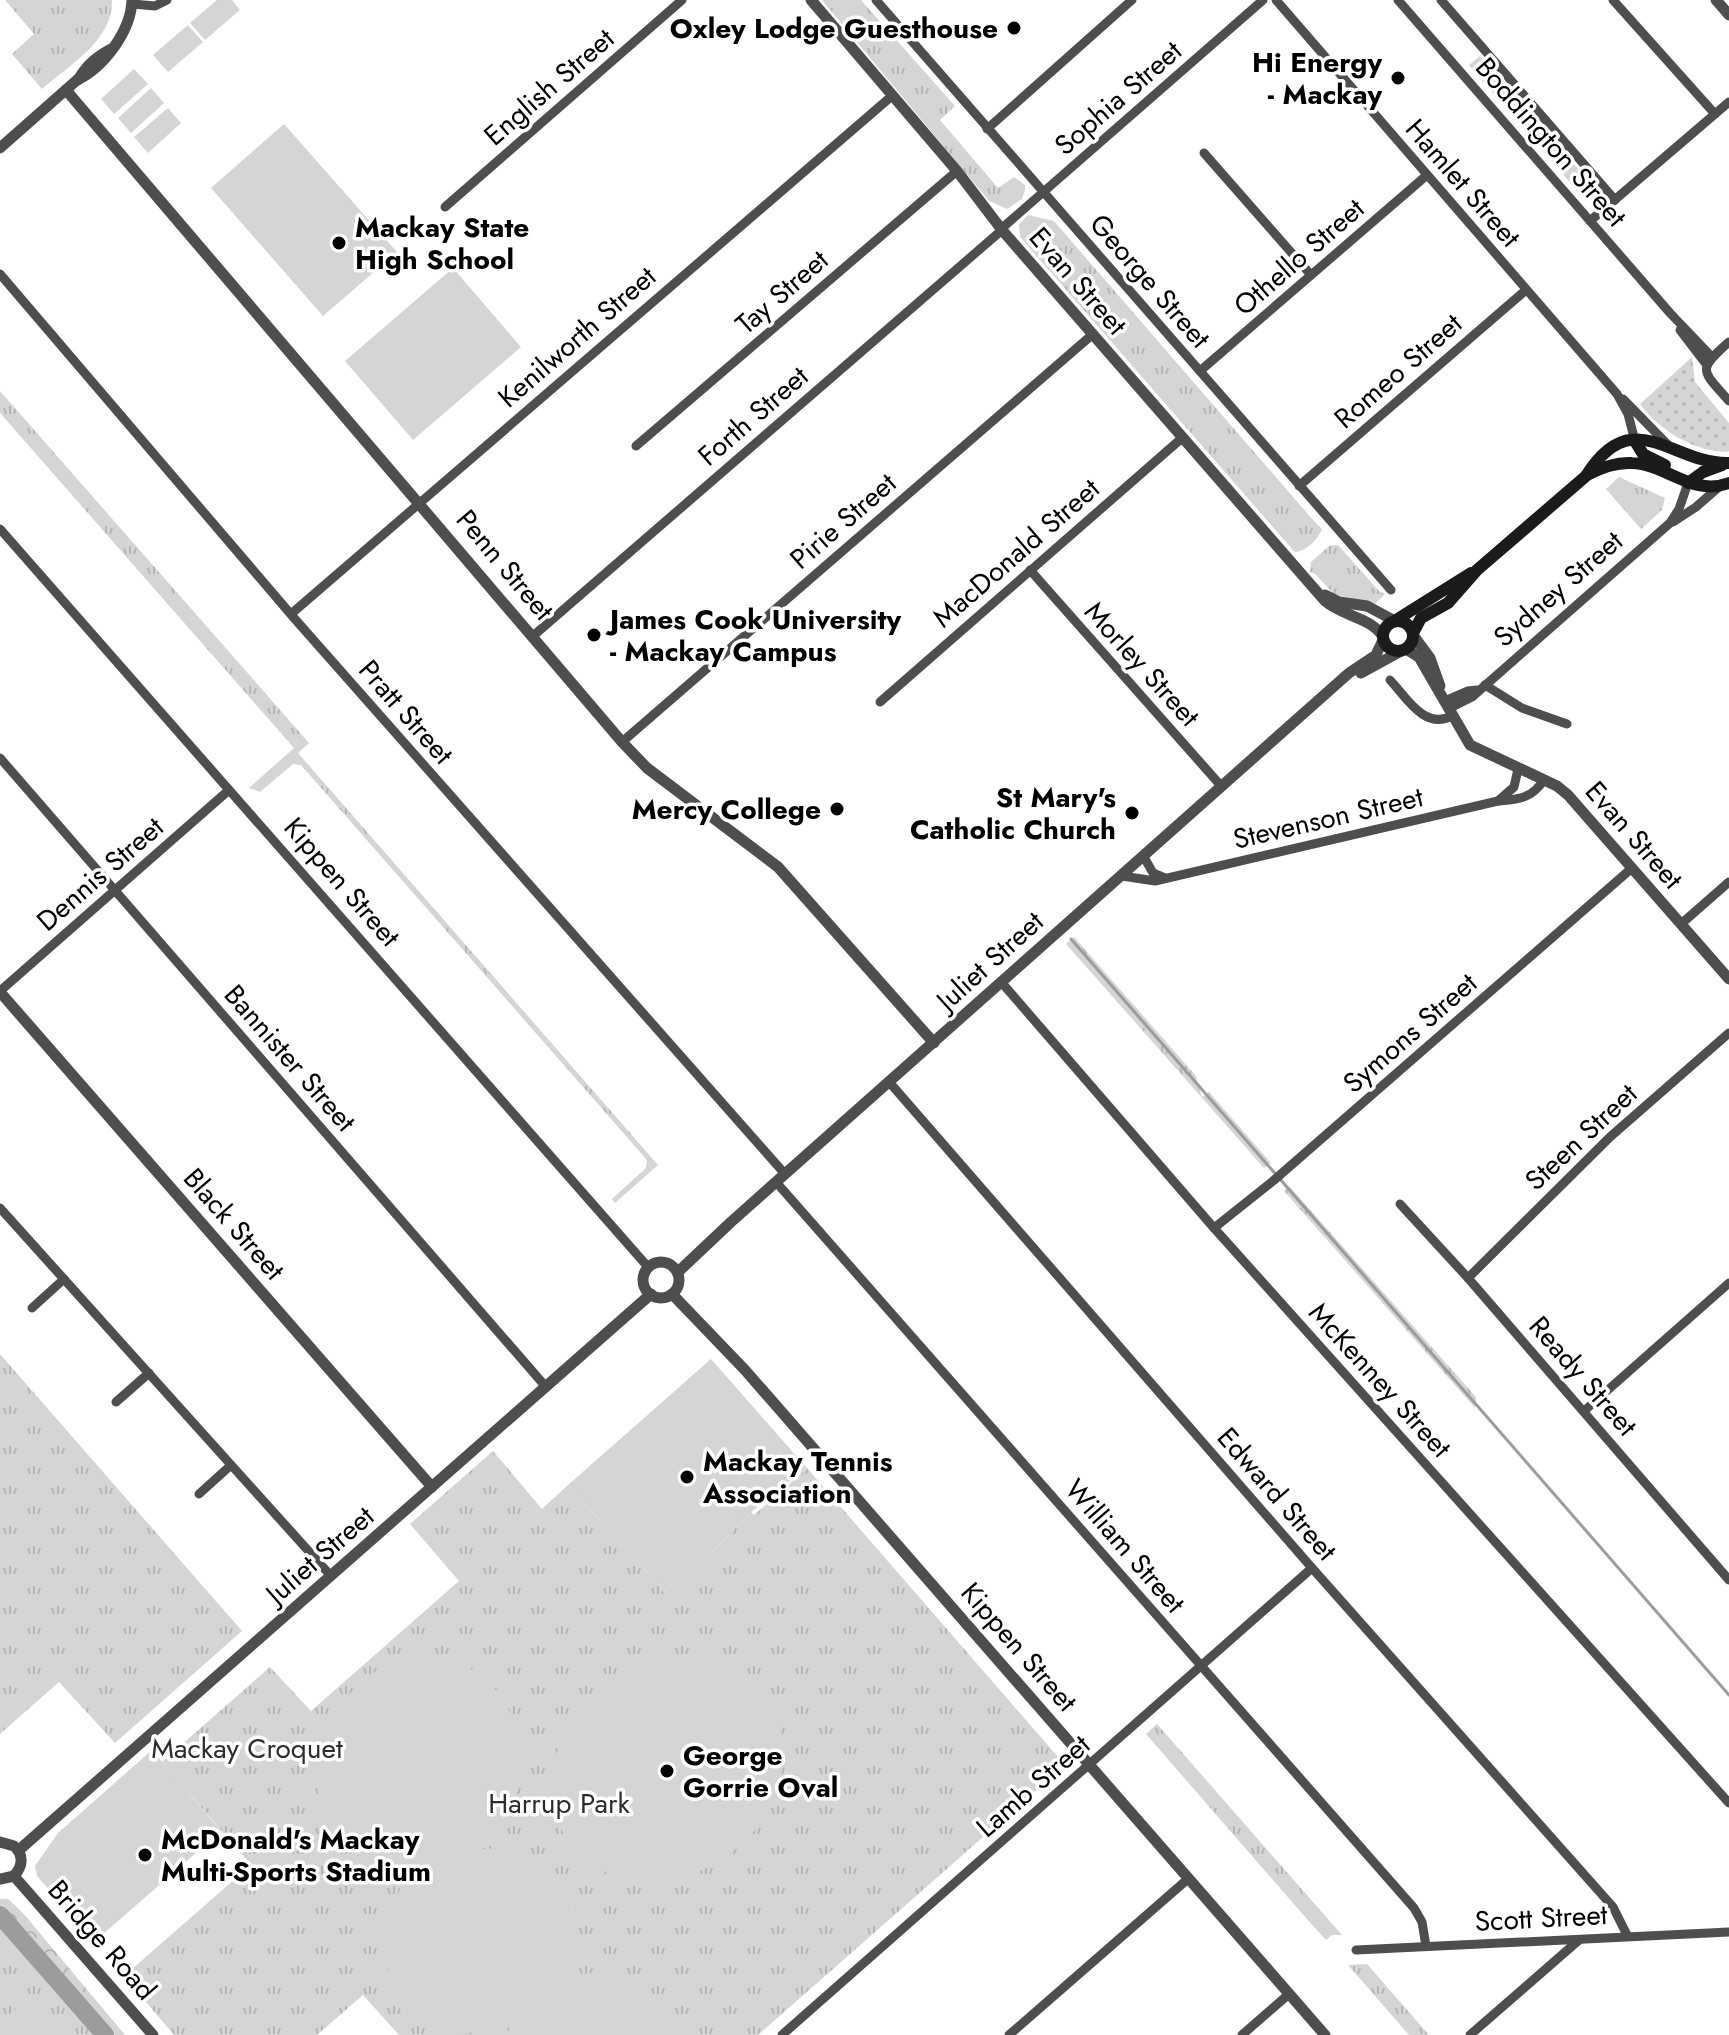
<svg xmlns="http://www.w3.org/2000/svg" width="1729" height="2035" font-family="Jost,sans-serif">
  <defs>
    <pattern id="grass-dots" width="8" height="8" patternUnits="userSpaceOnUse" patternTransform="scale(2)"><rect width="8" height="8" fill="#d5d5d5"/><path d="M2 2h.1M6 6h.1" fill="none" stroke="#b5b5b5" stroke-width="1.8" stroke-linecap="round"/></pattern>
    <pattern id="forest-crowns" width="20" height="18" patternUnits="userSpaceOnUse" patternTransform="scale(2)"><rect width="20" height="18" fill="#d5d5d5"/><path d="M2 6a3 3 0 1 1 6 0M12 15a3 3 0 1 1 6 0" fill="none" stroke="#b5b5b5"/></pattern>
    <pattern id="park-tufts" width="24" height="20" patternUnits="userSpaceOnUse" patternTransform="scale(2)"><rect width="24" height="20" fill="#d5d5d5"/><path d="M3 7l-1-3M5 7V3M7 7l1-3M15 17l-1-3M17 17v-4M19 17l1-3" fill="none" stroke="#b5b5b5"/></pattern>
  </defs>
  <rect width="100%" height="100%" fill="#fff"/>
  <!-- grass -->
  <path fill="url(#grass-dots)" d="M 1692,357 L 1695,382 L 1729,423 L 1729,451 L 1726,452 C 1693,451 1659,430 1640,404 Z"/>
  <!-- forest -->
  <path fill="url(#forest-crowns)" d="M 0,1899 L 8,1899 L 23,1913 L 125,2035 L 115,2035 L 0,1903 Z"/>
  <!-- park -->
  <g fill="url(#park-tufts)">
    <path d="M 5,0 L 112,0 C 113,41 69,65 42,89 L 12,54 L 34,34 Z"/>
    <path d="M 822,0 L 861,0 L 955,106 L 940,120 L 998,188 L 1014,177 L 1025,185 L 1025,190 L 1022,199 L 1007,209 L 989,201 Z"/>
    <path d="M 1480,56 L 1597,191 L 1586,201 L 1469,65 Z"/>
    <path d="M 1028,215 L 1054,221 L 1313,520 L 1322,529 C 1318,539 1307,551 1295,552 L 1292,549 L 1020,237 L 1019,224 Z"/>
    <path d="M 0,391 L 309,743 L 298,753 L 658,1165 L 615,1203 L 612,1199 L 646,1168 L 647,1160 L 301,765 L 293,764 L 260,792 L 249,788 L 294,748 L 0,413 Z"/>
    <path d="M 1619,477 L 1665,498 L 1662,510 L 1641,529 L 1606,489 Z"/>
    <path d="M 1338,545 L 1379,591 L 1385,594 L 1374,605 L 1334,594 L 1315,574 L 1310,572 L 1311,562 L 1329,546 Z"/>
    <path d="M 1074,937 L 1196,1076 L 1202,1097 L 1209,1092 L 1271,1163 L 1264,1168 L 1066,944 Z"/>
    <path d="M 1289,1186 L 1476,1397 L 1475,1408 L 1284,1191 Z"/>
    <path d="M 0,1354 L 242,1631 L 115,1743 L 59,1682 L 0,1734 Z"/>
    <path d="M 493,1451 L 542,1509 L 568,1485 L 664,1592 L 712,1552 L 751,1512 L 754,1515 L 807,1468 L 1065,1765 L 758,2035 L 399,2035 L 363,1995 L 317,2035 L 174,2035 L 124,1976 L 251,1865 L 162,1762 L 270,1667 L 311,1711 L 459,1581 L 410,1524 Z"/>
    <path d="M 1157,1724 L 1342,1935 L 1332,1935 L 1326,1940 L 1306,1918 L 1146,1734 Z"/>
    <path d="M 0,1903 L 115,2035 L 0,2035 Z"/>
    <path d="M 1367,1964 L 1429,2035 L 1409,2035 L 1348,1965 Z"/>
  </g>
  <!-- pitch -->
  <g fill="#d5d5d5">
    <path d="M 217,0 L 232,0 L 240,10 L 205,40 L 190,23 Z"/>
    <path d="M 188,25 L 203,42 L 168,72 L 153,55 Z"/>
    <path d="M 134,69 L 148,84 L 114,114 L 101,99 Z"/>
    <path d="M 151,88 L 164,103 L 131,133 L 118,118 Z"/>
    <path d="M 168,108 L 181,123 L 148,153 L 134,137 Z"/>
    <path d="M 284,124 L 397,252 L 323,316 L 211,188 Z"/>
    <path d="M 453,268 L 521,347 L 413,440 L 345,361 Z"/>
    <path d="M 711,1359 L 807,1468 L 751,1512 L 712,1552 L 664,1592 L 568,1485 Z"/>
    <path d="M 429,1653 L 459,1660 L 488,1682 L 502,1696 L 520,1733 L 522,1765 L 516,1795 L 506,1813 L 448,1851 L 504,1848 L 532,1858 L 545,1872 L 566,1902 L 574,1926 L 564,1975 L 595,1973 L 622,1984 L 645,1999 L 661,2016 L 667,2035 L 505,2035 L 515,2024 L 457,2035 L 425,2026 L 395,2005 L 390,1988 L 384,1934 L 391,1907 L 406,1878 L 424,1863 C 413,1865 399,1869 387,1866 C 363,1859 320,1819 318,1793 C 317,1780 322,1764 326,1751 C 329,1739 330,1726 336,1715 C 353,1680 391,1656 429,1653 Z"/>
    <path d="M 691,1656 C 709,1660 727,1663 743,1673 C 758,1683 768,1699 775,1716 C 818,1824 675,1929 582,1858 C 577,1855 574,1849 570,1844 C 534,1794 557,1718 605,1682 C 631,1663 660,1657 691,1656 Z"/>
    <path d="M 152,1750 L 221,1831 L 94,1942 L 37,1876 L 35,1866 L 58,1833 Z"/>
    <path d="M 28,1998 L 61,2035 L 0,2035 L 0,2022 Z"/>
  </g>
  <g fill="none" stroke-linecap="round" stroke-linejoin="round">
    <!-- stream -->
    <path stroke="#9c9c9c" stroke-width="3" d="M 1071,939 L 1729,1695"/>
    <!-- river -->
    <path stroke="#9c9c9c" stroke-width="18" d="M 0,1915 L 105,2035"/>
    <!-- minor -->
    <g stroke="#4e4e4e" stroke-width="9">
      <path d="M 876,0 L 1391,590"/>
      <path d="M 1276,0 L 1617,394 L 1628,414 L 1635,441"/>
      <path d="M 1398,0 L 1670,313 L 1712,357"/>
      <path d="M 1441,0 L 1615,200"/>
      <path d="M 1613,0 L 1715,114"/>
      <path d="M 133,4 L 155,6 L 167,0"/>
      <path d="M 987,129 L 1132,0"/>
      <path d="M 1204,153 L 1311,275"/>
      <path d="M 445,207 L 682,0"/>
      <path d="M 1590,221 L 1729,102"/>
      <path d="M 1001,229 L 1263,0"/>
      <path d="M 0,274 L 294,618 L 785,1174"/>
      <path d="M 1680,330 L 1706,364"/>
      <path d="M 1729,342 C 1696,371 1702,370 1729,401"/>
      <path d="M 1200,371 L 1427,175"/>
      <path d="M 1623,399 L 1668,445"/>
      <path d="M 636,446 L 957,171"/>
      <path d="M 1299,486 L 1526,290"/>
      <path d="M 1673,522 L 1696,507 L 1720,486"/>
      <path d="M 0,529 L 648,1267"/>
      <path d="M 1030,570 L 1222,787"/>
      <path d="M 291,614 L 893,95"/>
      <path d="M 533,636 L 1002,230"/>
      <path d="M 1390,680 C 1407,698 1424,730 1452,716"/>
      <path d="M 1485,685 L 1522,708 L 1567,724"/>
      <path d="M 1445,701 L 1468,691 L 1477,690"/>
      <path d="M 880,702 L 1182,438"/>
      <path d="M 1448,709 L 1472,697 L 1670,523 L 1679,509 L 1688,483"/>
      <path d="M 622,742 L 1093,334"/>
      <path d="M 0,758 L 546,1387"/>
      <path d="M 1498,801 L 1514,787 L 1518,769"/>
      <path d="M 1144,857 L 1153,873 L 1165,878"/>
      <path d="M 1122,876 L 1155,881 L 1498,801 C 1519,799 1531,799 1544,780"/>
      <path d="M 1681,924 L 1729,882"/>
      <path d="M 1002,983 L 1214,1228 L 1729,1803"/>
      <path d="M 0,991 L 229,790"/>
      <path d="M 890,1083 L 1312,1568 L 1613,1907 L 1627,1935"/>
      <path d="M 776,1182 L 1414,1908 L 1422,1922 L 1426,1946"/>
      <path d="M 1400,1204 L 1468,1278 L 1729,1580"/>
      <path d="M 0,1208 L 331,1576"/>
      <path d="M 1214,1228 L 1273,1181 L 1632,868"/>
      <path d="M 1468,1278 L 1610,1137 L 1729,1033"/>
      <path d="M 32,1308 L 64,1279"/>
      <path d="M 116,1402 L 149,1373"/>
      <path d="M 1584,1411 L 1729,1283"/>
      <path d="M 199,1494 L 230,1466"/>
      <path d="M 1356,1950 L 1729,1932"/>
      <path d="M 782,2035 L 1312,1568"/>
      <path d="M 1009,2035 L 1189,1878"/>
      <path d="M 1242,2035 L 1289,1994"/>
      <path d="M 1470,2035 L 1579,1940"/>
    </g>
    <!-- tertiary -->
    <g stroke="#4e4e4e" stroke-width="11">
      <path d="M 811,0 L 957,171 L 1002,230 L 1325,601 C 1342,616 1369,617 1382,635"/>
      <path d="M 1716,0 L 1729,15"/>
      <path d="M 78,80 C 87,65 96,57 111,49"/>
      <path d="M 66,90 L 622,742 L 647,768 L 778,867 L 934,1043"/>
      <path d="M 0,148 L 77,80 C 104,67 131,31 132,0"/>
      <path d="M 1325,595 L 1339,602 L 1367,606 L 1395,621"/>
      <path d="M 1413,635 L 1430,658 L 1440,686"/>
      <path d="M 1406,649 L 1419,657 L 1470,745 L 1557,786 L 1568,795 L 1729,979"/>
      <path d="M 1361,673 L 1403,650"/>
      <path d="M 0,992 L 432,1487"/>
      <circle cx="661" cy="1280" r="18"/>
      <path d="M 678,1272 L 731,1222 L 1349,673 L 1376,655 L 1383,640"/>
      <path d="M 672,1294 L 745,1370 L 1325,2035"/>
      <path d="M 0,1842 L 14,1846 C 24,1855 23,1866 14,1876 L 0,1879"/>
      <path d="M 19,1850 L 651,1294"/>
      <path d="M 14,1876 L 153,2035"/>
    </g>
    <!-- secondary -->
    <g stroke="#1b1b1b" stroke-width="12">
      <path d="M 1635,441 L 1643,454 L 1665,465"/>
      <path d="M 1589,474 C 1602,468 1616,462 1632,463 C 1667,464 1692,497 1729,483"/>
      <path d="M 1688,483 L 1703,472 L 1722,465"/>
      <path d="M 1396,620 L 1471,573"/>
      <circle cx="1398" cy="636" r="15"/>
      <path d="M 1413,633 L 1421,618 L 1448,603 L 1477,570 L 1586,476 C 1633,401 1673,465 1729,463"/>
    </g>
  </g>
  <!-- markers -->
  <g fill="#000" stroke="#fff" stroke-width="3">
    <circle cx="1014" cy="28" r="8"/>
    <circle cx="1398" cy="78" r="8"/>
    <circle cx="339" cy="243" r="8"/>
    <circle cx="594" cy="635" r="8"/>
    <circle cx="837" cy="809" r="8"/>
    <circle cx="1132" cy="813" r="8"/>
    <circle cx="687" cy="1477" r="8"/>
    <circle cx="667" cy="1771" r="8"/>
    <circle cx="145" cy="1855" r="8"/>
  </g>
  <g text-anchor="middle" dominant-baseline="central" stroke-width="7" stroke-linejoin="round" paint-order="stroke">
    <!-- poi labels -->
    <g font-size="28" font-weight="bold" fill="#000" stroke="#fff" text-anchor="start">
      <text x="998" y="28" text-anchor="end">Oxley Lodge Guesthouse</text>
      <text x="1382" y="62" text-anchor="end">Hi Energy<tspan x="1382" dy="32">- Mackay</tspan></text>
      <text x="355" y="227">Mackay State<tspan x="355" dy="32">High School</tspan></text>
      <text x="610" y="619">James Cook University<tspan x="610" dy="32">- Mackay Campus</tspan></text>
      <text x="1116" y="797" text-anchor="end">St Mary's<tspan x="1116" dy="32">Catholic Church</tspan></text>
      <text x="821" y="809" text-anchor="end">Mercy College</text>
      <text x="703" y="1461">Mackay Tennis<tspan x="703" dy="32">Association</tspan></text>
      <text x="683" y="1755">George<tspan x="683" dy="32">Gorrie Oval</tspan></text>
      <text x="161" y="1839">McDonald's Mackay<tspan x="161" dy="32">Multi-Sports Stadium</tspan></text>
    </g>
    <!-- street labels -->
    <g font-size="28" fill="#000" stroke="#fff">
      <text transform="translate(549 87) rotate(-41)">English Street</text>
      <text transform="translate(1118 98) rotate(-41)">Sophia Street</text>
      <text transform="translate(1551 142) rotate(49)">Boddington Street</text>
      <text transform="translate(1463 183) rotate(49)">Hamlet Street</text>
      <text transform="translate(1299 257) rotate(-41)">Othello Street</text>
      <text transform="translate(1078 281) rotate(49)">Evan Street</text>
      <text transform="translate(1150 281) rotate(49)">George Street</text>
      <text transform="translate(782 292) rotate(-41)">Tay Street</text>
      <text transform="translate(577 337) rotate(-41)">Kenilworth Street</text>
      <text transform="translate(1398 371) rotate(-41)">Romeo Street</text>
      <text transform="translate(753 416) rotate(-41)">Forth Street</text>
      <text transform="translate(843 521) rotate(-41)">Pirie Street</text>
      <text transform="translate(1016 553) rotate(-41)">MacDonald Street</text>
      <text transform="translate(505 565) rotate(50)">Penn Street</text>
      <text transform="translate(1558 589) rotate(-41)">Sydney Street</text>
      <text transform="translate(1142 664) rotate(48)">Morley Street</text>
      <text transform="translate(406 712) rotate(49)">Pratt Street</text>
      <text transform="translate(1328 818) rotate(-13)">Stevenson Street</text>
      <text transform="translate(1634 835) rotate(49)">Evan Street</text>
      <text transform="translate(100 874) rotate(-41)">Dennis Street</text>
      <text transform="translate(342 882) rotate(49)">Kippen Street</text>
      <text transform="translate(990 961) rotate(-42)">Juliet Street</text>
      <text transform="translate(1410 1033) rotate(-41)">Symons Street</text>
      <text transform="translate(290 1058) rotate(49)">Bannister Street</text>
      <text transform="translate(1581 1137) rotate(-43)">Steen Street</text>
      <text transform="translate(234 1224) rotate(49)">Black Street</text>
      <text transform="translate(1583 1376) rotate(49)">Ready Street</text>
      <text transform="translate(1380 1380) rotate(48)">McKenney Street</text>
      <text transform="translate(1277 1494) rotate(49)">Edward Street</text>
      <text transform="translate(1125 1546) rotate(49)">William Street</text>
      <text transform="translate(320 1555) rotate(-41)">Juliet Street</text>
      <text transform="translate(1019 1647) rotate(49)">Kippen Street</text>
      <text transform="translate(1033 1786) rotate(-41)">Lamb Street</text>
      <text transform="translate(1541 1918) rotate(-3)">Scott Street</text>
      <text transform="translate(102 1940) rotate(49)">Bridge Road</text>
    </g>
    <!-- park labels -->
    <g font-size="28" fill="#2c2c2c" stroke="#fff">
      <text x="247" y="1748">Mackay Croquet</text>
      <text x="559" y="1803">Harrup Park</text>
    </g>
  </g>
</svg>
